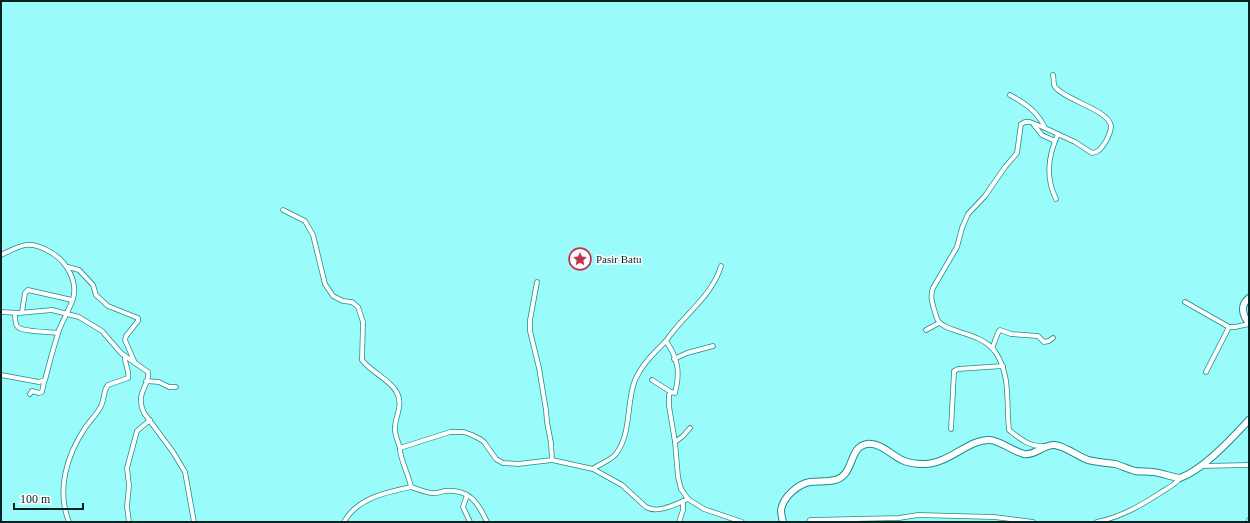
<svg xmlns="http://www.w3.org/2000/svg" width="1250" height="523" font-family="Georgia,serif">
  <rect width="100%" height="100%" fill="#99fbfa"/>
  <g fill="none" stroke-linecap="round" stroke-linejoin="round">
    <!-- minor casing -->
    <g stroke="#1e8c8c" stroke-width="5.5">
      <g id="minor">
        <path d="M 1010,95 C 1025,103 1038,112 1045,128"/>
        <path d="M 1034,125 L 1042,135 L 1055,141"/>
        <path d="M 1056,199 C 1045,177 1048,156 1058,134"/>
        <path d="M 283,210 L 305,221 L 313,235 L 325,284 L 333,296 L 343,301 L 352,302 L 358,307 L 363,322 L 362,360 C 371,372 389,379 396,391 C 404,404 396,414 395,427 C 394,434 398,441 400,448"/>
        <path d="M 1,255 C 22,245 29,239 52,253 C 67,262 78,282 73,299 C 69,310 63,320 59,330 C 54,346 49,364 45,380 L 39,382 L 1,375"/>
        <path d="M 721,266 C 712,297 683,315 666,341 C 679,360 680,373 675,393 L 671,392 L 669,395 L 669,406 L 675,442 L 678,477 L 681,489 L 688,499 L 704,509 L 742,522"/>
        <path d="M 68,267 L 79,270 L 93,285 L 96,295 L 108,306 L 138,318 L 138,321 L 126,336 L 125,340 L 135,363"/>
        <path d="M 537,282 L 530,320 L 530,331 L 539,368 L 546,410 L 547,422 L 551,443 L 552,460"/>
        <path d="M 1185,302 L 1229,327 L 1235,327 L 1249,324"/>
        <path d="M 1,312 L 19,313 L 52,310 L 79,317 L 102,331 L 121,353 L 148,372 C 151,384 134,393 144,413 L 173,452 L 185,472 L 194,522"/>
        <path d="M 22,312 L 25,293 L 28,290 L 72,300"/>
        <path d="M 15,313 C 15,316 15,323 17,326 C 20,332 51,332 58,333"/>
        <path d="M 926,330 L 939,323"/>
        <path d="M 992,348 C 995,343 997,332 1000,330 L 1011,334 L 1038,336 L 1044,342 L 1049,341 L 1053,338"/>
        <path d="M 674,359 L 687,353 L 713,346"/>
        <path d="M 1206,372 L 1229,327"/>
        <path d="M 652,380 L 671,392"/>
        <path d="M 146,381 L 159,382 L 169,387 L 176,387"/>
        <path d="M 30,394 L 32,391 L 39,393 L 42,392 L 44,382"/>
        <path d="M 951,429 L 954,371 L 958,369 L 1003,366"/>
        <path d="M 675,442 L 683,436 L 690,428"/>
        <path d="M 1045,446 C 1029,447 1020,439 1009,430 C 1006,403 1011,376 996,353 C 988,340 970,335 957,331 C 951,329 944,327 940,323 C 936,320 936,314 934,309 C 932,302 930,296 933,288 L 957,247 L 962,228 L 968,214 L 985,196 L 1005,167 L 1017,153 L 1021,124 L 1025,122 L 1030,122 L 1045,128 L 1075,142 L 1092,153 C 1100,152 1102,147 1106,141 C 1108,137 1111,132 1111,126 C 1109,110 1065,100 1055,87 C 1053,84 1054,79 1053,75"/>
        <path d="M 1201,466 L 1249,465"/>
        <path d="M 593,469 C 601,463 610,461 616,454 C 632,432 626,403 635,380 C 642,364 654,353 666,341"/>
        <path d="M 411,487 C 418,489 426,493 432,493 C 436,494 441,492 445,491 C 469,489 478,502 487,522"/>
        <path d="M 467,495 L 463,507 L 470,522"/>
        <path d="M 69,522 C 56,490 67,455 85,428 C 90,421 96,415 100,408 C 105,400 103,390 108,385 L 128,378 C 130,371 124,364 125,356"/>
        <path d="M 129,522 L 127,507 L 129,485 L 127,468 L 137,431 L 150,420"/>
        <path d="M 344,522 C 357,498 387,492 411,487 C 409,475 399,457 400,448 L 450,432 L 464,432 L 472,435 L 480,439 L 484,442 L 496,459 L 503,463 L 518,464 L 552,460 L 593,469 L 622,485 L 646,507 C 658,514 676,504 688,499"/>
        <path d="M 679,522 L 683,510 L 683,501"/>
        <path d="M 809,522 L 810,520 L 899,518 L 918,515 L 994,517 L 1033,522"/>
        <path d="M 1097,522 C 1121,517 1140,506 1160,493 C 1166,489 1175,485 1180,478"/>
        <path d="M 1249,522 L 1249,520"/>
      </g>
    </g>
    <!-- secondary casing -->
    <g stroke="#1e8c8c" stroke-width="8">
      <g id="secondary">
        <path d="M 1249,298 C 1240,305 1242,315 1249,323"/>
        <path d="M 783,522 C 782,518 781,514 781,510 C 783,497 798,484 810,482 C 818,481 827,482 835,480 C 855,475 848,447 867,444 C 880,442 891,455 902,460 C 908,463 916,464 923,464 C 948,465 968,439 990,440 C 1001,441 1012,451 1024,454 C 1035,456 1044,444 1055,445 C 1067,447 1077,456 1088,460 C 1097,462 1106,463 1115,464 C 1122,466 1128,469 1135,471 C 1141,472 1147,471 1153,472 C 1162,473 1171,477 1180,478 C 1204,469 1231,439 1249,420"/>
      </g>
    </g>
    <!-- minor -->
    <use href="#minor" stroke="#fff" stroke-width="4"/>
    <!-- secondary -->
    <use href="#secondary" stroke="#fff" stroke-width="6"/>
  </g>
  <!-- icons -->
  <defs>
    <g id="sight-ring" transform="scale(1.15)"><circle r="9.5" fill="#fff" stroke="#c3324e" stroke-width="1.5"/><path d="M0-6L1.8-2.2L6-1.7L2.9 1.2L3.7 5.4L0 3.3L-3.7 5.4L-2.9 1.2L-6-1.7L-1.8-2.2Z" fill="#c3324e"/></g>
  </defs>
  <g fill-rule="evenodd">
    <use href="#sight-ring" x="580" y="259"/>
  </g>
  <g text-anchor="middle" dominant-baseline="central" stroke-width="3" stroke-linejoin="round" paint-order="stroke">
    <!-- poi labels -->
    <g font-size="11" fill="#032323" stroke="#fff" text-anchor="start">
      <text x="596" y="259">Pasir Batu</text>
    </g>
  </g>
  <!-- border -->
  <rect width="1250" height="523" fill="none" stroke="#032323" stroke-width="4"/>
  <!-- scale -->
  <path d="M14 503v6h69v-6" fill="none" stroke="#032323" stroke-width="2"/>
  <text x="20" y="503" font-size="12" fill="#032323" stroke="#ffffff" stroke-width="3" paint-order="stroke">100 m</text>
</svg>
